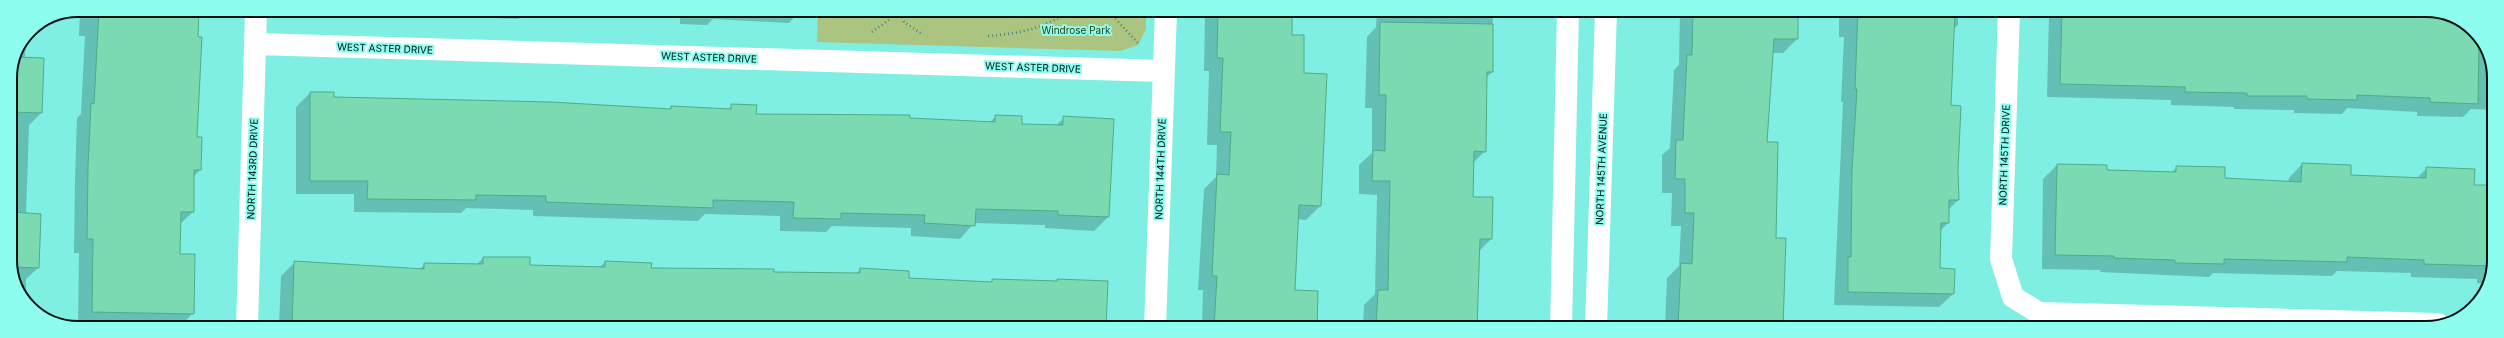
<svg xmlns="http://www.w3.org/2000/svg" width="2504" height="338" font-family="Inter,sans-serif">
  <rect width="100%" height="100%" fill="#7eefe2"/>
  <!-- green -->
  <path fill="#abc581" d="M 818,10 L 1146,10 L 1146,29 L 1138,45 L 1120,51 L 817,42 Z"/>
  <!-- shadow -->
  <g fill="#0003">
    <path d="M 80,10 L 198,10 L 196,138 L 201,138 L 200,170 L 193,177 L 193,212 L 180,224 L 179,255 L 193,313 L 179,327 L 78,327 L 79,253 L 74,253 L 75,181 L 77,118 L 81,114 L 85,36 L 79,36 Z"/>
    <path d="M 443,10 L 526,10 L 518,19 L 494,18 L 494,11 Z"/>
    <path d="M 539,10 L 801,10 L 789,23 L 713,19 L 707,25 L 680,24 L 680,18 Z"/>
    <path d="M 1208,10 L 1291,10 L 1290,36 L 1303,74 L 1326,75 L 1320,206 L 1306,220 L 1297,219 L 1294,291 L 1316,328 L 1202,328 L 1203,290 L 1198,290 L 1204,189 L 1216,177 L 1217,145 L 1207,145 L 1209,71 L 1204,71 L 1205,14 Z"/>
    <path d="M 1377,10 L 1493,10 L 1492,72 L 1486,78 L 1485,151 L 1473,163 L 1472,198 L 1491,239 L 1478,252 L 1475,328 L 1363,328 L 1364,305 L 1375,294 L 1377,195 L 1359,194 L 1359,165 L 1372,153 L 1372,108 L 1365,108 L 1367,37 L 1376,27 Z"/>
    <path d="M 1680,10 L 1797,10 L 1797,39 L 1783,53 L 1772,53 L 1766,143 L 1782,320 L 1787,320 L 1787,328 L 1665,328 L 1667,278 L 1679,266 L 1681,226 L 1671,226 L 1672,193 L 1662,193 L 1662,155 L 1670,148 L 1674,70 L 1679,65 Z"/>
    <path d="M 1839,10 L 1958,10 L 1958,25 L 1953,29 L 1950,106 L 1958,200 L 1948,210 L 1948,223 L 1940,231 L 1939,269 L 1953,294 L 1939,307 L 1834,305 L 1843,102 L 1841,102 L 1844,37 L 1839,37 Z"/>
    <path d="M 2051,10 L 2357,11 L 2425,14 L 2429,11 L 2435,11 L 2471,27 L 2493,64 L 2493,110 L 2471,109 L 2463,117 L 2417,116 L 2417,112 L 2347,108 L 2342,114 L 2294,113 L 2294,110 L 2234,109 L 2234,107 L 2171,105 L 2171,100 L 2047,97 L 2049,13 Z"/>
    <path d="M 26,36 L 25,59 L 41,113 L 29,125 L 26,214 L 38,268 L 26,279 L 26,299 L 12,278 L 10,78 L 15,52 Z"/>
    <path d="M 310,93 L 333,98 L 668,110 L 672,107 L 728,110 L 732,105 L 755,115 L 989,123 L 996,116 L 1021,125 L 1055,126 L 1064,118 L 1108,217 L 1094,231 L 1045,228 L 1045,225 L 974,223 L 960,239 L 911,236 L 911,228 L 832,226 L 826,232 L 780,231 L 780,216 L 705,214 L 698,221 L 533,216 L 533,210 L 466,208 L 461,213 L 354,212 L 354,194 L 296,194 L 296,107 Z"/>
    <path d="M 2302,164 L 2350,176 L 2417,178 L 2427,168 L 2473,186 L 2493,186 L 2493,269 L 2486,284 L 2477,283 L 2477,279 L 2411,277 L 2411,273 L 2337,271 L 2332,276 L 2213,273 L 2209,277 L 2100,272 L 2101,270 L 2042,269 L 2043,179 L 2057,165 L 2106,171 L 2171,173 L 2177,167 L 2224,179 L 2288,183 L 2289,178 Z"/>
    <path d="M 483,258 L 529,266 L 599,268 L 605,262 L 650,269 L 773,273 L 856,274 L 860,269 L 908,278 L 990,283 L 992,280 L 1055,282 L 1058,280 L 1105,328 L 279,327 L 281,276 L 295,262 L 419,270 L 425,264 L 476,265 Z"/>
  </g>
  <!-- building -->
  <g fill="#7cdab3" stroke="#4dac88">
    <path d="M 99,10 L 199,10 L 198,37 L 202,37 L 197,137 L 202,137 L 201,170 L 194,170 L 194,212 L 181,212 L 180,254 L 195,254 L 194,314 L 92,312 L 93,239 L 87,239 L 88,167 L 91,103 L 94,104 Z"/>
    <path d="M 1218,10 L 1292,10 L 1292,35 L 1304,35 L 1304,73 L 1327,74 L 1321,206 L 1299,205 L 1295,290 L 1318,291 L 1317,328 L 1214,328 L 1217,276 L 1212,276 L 1217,174 L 1229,175 L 1231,132 L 1220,132 L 1223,58 L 1217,58 Z"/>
    <path d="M 1693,10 L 1798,10 L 1798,39 L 1774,39 L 1767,142 L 1778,142 L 1776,238 L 1786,238 L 1783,328 L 1678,328 L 1681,263 L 1692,264 L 1694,213 L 1685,213 L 1685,179 L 1675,179 L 1676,140 L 1683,140 L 1687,55 L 1692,55 Z"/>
    <path d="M 1858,10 L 1955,10 L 1951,105 L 1961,106 L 1958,170 L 1959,200 L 1949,200 L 1949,223 L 1941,223 L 1940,268 L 1955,269 L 1954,294 L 1848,292 L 1848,257 L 1851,257 L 1852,169 L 1857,89 L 1855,89 Z"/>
    <path d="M 2062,10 L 2349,11 L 2442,14 L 2471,27 L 2479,41 L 2478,104 L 2430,102 L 2430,98 L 2357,95 L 2357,100 L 2307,99 L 2307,96 L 2247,96 L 2247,93 L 2185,92 L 2185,87 L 2060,84 Z"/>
    <path d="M 1380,22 L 1493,24 L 1493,72 L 1487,72 L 1486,152 L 1474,151 L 1473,197 L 1493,197 L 1492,239 L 1480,239 L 1477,328 L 1376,328 L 1378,290 L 1388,290 L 1390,181 L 1372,181 L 1373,150 L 1385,151 L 1386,95 L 1379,95 Z"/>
    <path d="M 14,57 L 44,58 L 42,113 L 10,112 L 10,78 Z"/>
    <path d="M 310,92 L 334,92 L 334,97 L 551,102 L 671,109 L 671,106 L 731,109 L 731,104 L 757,105 L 756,114 L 910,115 L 910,118 L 995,122 L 995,115 L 1022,116 L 1022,124 L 1063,125 L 1063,116 L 1114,119 L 1109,217 L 1058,215 L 1058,211 L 976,209 L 975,226 L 924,223 L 925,215 L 841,213 L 841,219 L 793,218 L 794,202 L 713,200 L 713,208 L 546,202 L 546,196 L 476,195 L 476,200 L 367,199 L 368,181 L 310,181 Z"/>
    <path d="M 2302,163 L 2351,165 L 2351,175 L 2426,178 L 2426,167 L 2475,169 L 2474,185 L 2493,185 L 2493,266 L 2424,264 L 2424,260 L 2347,257 L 2347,262 L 2224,259 L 2224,264 L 2175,263 L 2175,260 L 2114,258 L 2114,256 L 2055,255 L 2057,164 L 2107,165 L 2107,170 L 2176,172 L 2176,166 L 2225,167 L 2225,178 L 2301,182 Z"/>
    <path d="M 12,212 L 41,214 L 39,268 L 12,267 Z"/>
    <path d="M 483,257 L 530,257 L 530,265 L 605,267 L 605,261 L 652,263 L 651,268 L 774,269 L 774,272 L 860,273 L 860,268 L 909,271 L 909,278 L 992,282 L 992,279 L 1057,281 L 1057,279 L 1108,281 L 1106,328 L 292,328 L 294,261 L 424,269 L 424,263 L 483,264 Z"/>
  </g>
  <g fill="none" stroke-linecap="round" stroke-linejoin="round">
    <!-- path -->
    <g stroke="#448981" stroke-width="2.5" stroke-dasharray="1 3" stroke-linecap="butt">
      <path d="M 899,10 L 904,22 L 922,34"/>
      <path d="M 1107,10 L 1139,44"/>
      <path d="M 872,32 L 890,19 L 895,10"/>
      <path d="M 988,36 C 1026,33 1040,28 1074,10"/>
    </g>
    <!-- street -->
    <g stroke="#fff" stroke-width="22">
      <path d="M 2009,10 L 2001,259 L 2013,297 L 2039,313 L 2438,324"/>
      <path d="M 255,44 L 1163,71"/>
      <path d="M 247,327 L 256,10"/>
      <path d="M 1155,328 L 1166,10"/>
      <path d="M 1561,328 L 1568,10"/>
      <path d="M 1596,328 L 1606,10"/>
    </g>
  </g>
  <g text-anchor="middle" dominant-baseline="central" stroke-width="4" stroke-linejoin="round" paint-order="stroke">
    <!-- park labels -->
    <g font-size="10" fill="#2f3e0f" stroke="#8cfdef">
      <text x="1076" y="30">Windrose Park</text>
    </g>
    <!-- street labels -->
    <g font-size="10" fill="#001210" stroke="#8cfdef">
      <text transform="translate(385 48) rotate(2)">WEST ASTER DRIVE</text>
      <text transform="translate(709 57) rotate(2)">WEST ASTER DRIVE</text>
      <text transform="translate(1033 67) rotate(2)">WEST ASTER DRIVE</text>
      <text transform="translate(2004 155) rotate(-88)">NORTH 145TH DRIVE</text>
      <text transform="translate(252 169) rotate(-88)">NORTH 143RD DRIVE</text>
      <text transform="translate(1160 169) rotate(-88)">NORTH 144TH DRIVE</text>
      <text transform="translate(1601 169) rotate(-88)">NORTH 145TH AVENUE</text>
    </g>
  </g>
  <!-- crop -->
  <path d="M0 0H2504V338H0ZM78 17H2426A61 61 0 0 1 2487 78V260A61 61 0 0 1 2426 321H78A61 61 0 0 1 17 260V78A61 61 0 0 1 78 17Z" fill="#8cfdef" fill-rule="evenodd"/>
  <path fill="none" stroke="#001210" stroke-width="2" d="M78 17H2426A61 61 0 0 1 2487 78V260A61 61 0 0 1 2426 321H78A61 61 0 0 1 17 260V78A61 61 0 0 1 78 17Z"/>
</svg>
